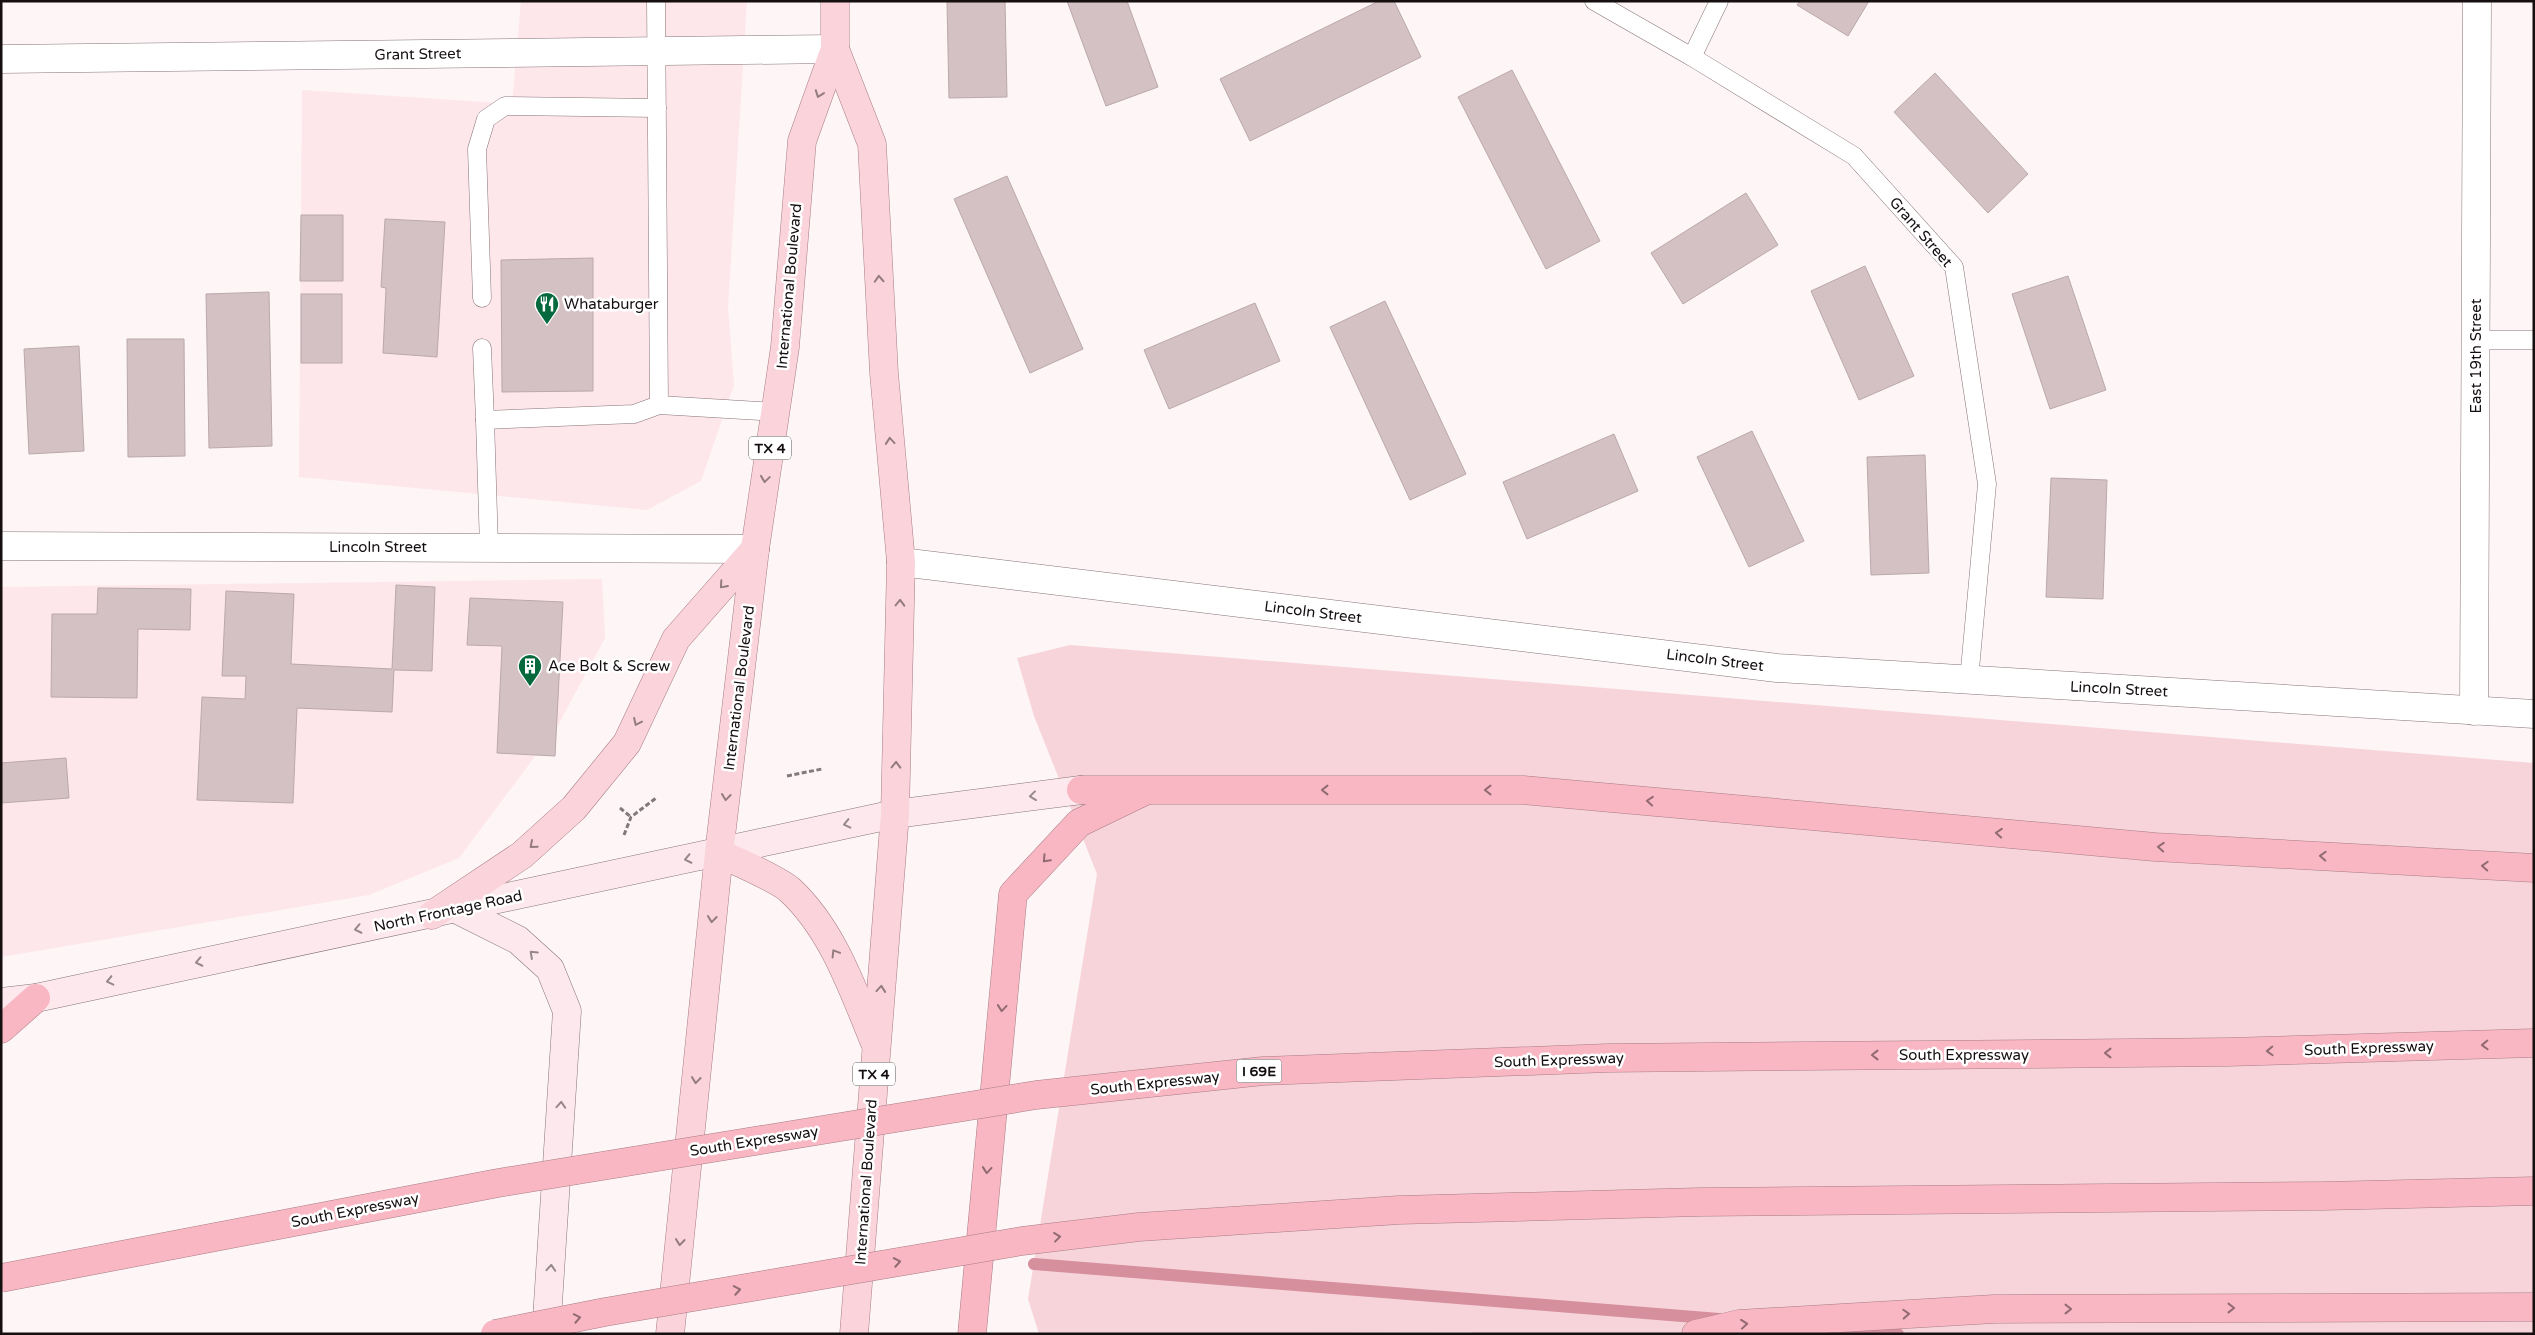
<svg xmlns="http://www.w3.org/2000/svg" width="2535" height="1335" font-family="'Varela Round',sans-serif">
  <rect width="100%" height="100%" fill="#fdf5f6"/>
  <!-- built -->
  <g fill="#fee7eb">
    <path d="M 521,1 L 747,1 L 728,307 L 734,385 L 701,481 L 647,510 L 299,477 L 302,90 L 512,104 Z"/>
    <path d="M 602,579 L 605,638 L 557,727 L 459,858 L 369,895 L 1,957 L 1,587 Z"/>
  </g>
  <!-- green -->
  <path fill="#f7d4da" d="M 1070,645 L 2534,763 L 2534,1334 L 1474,1334 L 1471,1332 L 1039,1334 L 1028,1299 L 1097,874 L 1034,716 L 1017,658 Z"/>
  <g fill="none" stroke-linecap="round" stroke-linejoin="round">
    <!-- stream -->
    <g stroke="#d68f9d" stroke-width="12">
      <path d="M 1034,1264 L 1719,1319"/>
      <path d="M 1844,1329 L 1898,1334"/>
    </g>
  </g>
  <!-- building -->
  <g fill="#d4c1c4" stroke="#baa8ab">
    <path d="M 947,1 L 1005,1 L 1007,97 L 949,98 Z"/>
    <path d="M 1067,1 L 1127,1 L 1158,87 L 1106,106 Z"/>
    <path d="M 1379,1 L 1394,1 L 1421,57 L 1250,141 L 1220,79 Z"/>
    <path d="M 1800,1 L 1869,1 L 1848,36 L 1797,5 Z"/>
    <path d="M 1512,70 L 1600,241 L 1546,269 L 1458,97 Z"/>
    <path d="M 1935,73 L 2028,174 L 1988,213 L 1894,112 Z"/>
    <path d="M 1007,176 L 1083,349 L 1030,373 L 954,199 Z"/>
    <path d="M 1746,193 L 1778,245 L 1683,304 L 1651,253 Z"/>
    <path d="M 301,215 L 343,215 L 343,281 L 300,281 Z"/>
    <path d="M 385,219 L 445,222 L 437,357 L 383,353 L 386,288 L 381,287 Z"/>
    <path d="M 593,258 L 593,391 L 502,392 L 501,260 Z"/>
    <path d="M 1865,266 L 1914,376 L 1859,400 L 1811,291 Z"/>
    <path d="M 2068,276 L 2106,390 L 2050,409 L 2012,294 Z"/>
    <path d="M 269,292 L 272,446 L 209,448 L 206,294 Z"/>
    <rect x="301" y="294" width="41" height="69"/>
    <path d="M 1385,301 L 1466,474 L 1410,500 L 1330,327 Z"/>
    <path d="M 1255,303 L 1280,361 L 1169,409 L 1144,350 Z"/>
    <path d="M 127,339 L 184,339 L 185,456 L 128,457 Z"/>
    <path d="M 79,346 L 84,451 L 29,454 L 24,349 Z"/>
    <path d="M 1752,431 L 1804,541 L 1749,567 L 1697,457 Z"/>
    <path d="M 1614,434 L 1638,491 L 1527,539 L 1503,482 Z"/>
    <path d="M 1925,455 L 1929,573 L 1871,575 L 1867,457 Z"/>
    <path d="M 2051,478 L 2107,480 L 2103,599 L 2046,597 Z"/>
    <path d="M 396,585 L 435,587 L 432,671 L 394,670 L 392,712 L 297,708 L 293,803 L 197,800 L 202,697 L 245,699 L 246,676 L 222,676 L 226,591 L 294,594 L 291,664 L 392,669 Z"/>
    <path d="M 98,588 L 191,589 L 190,630 L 138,629 L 137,698 L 51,697 L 52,614 L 97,614 Z"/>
    <path d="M 470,598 L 563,602 L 555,756 L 497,753 L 502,646 L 467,645 Z"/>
    <path d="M 66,758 L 69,798 L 1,803 L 1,763 Z"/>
  </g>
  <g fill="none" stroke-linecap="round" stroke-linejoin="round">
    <!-- lane casing -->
    <g stroke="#867477" stroke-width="19">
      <g id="lane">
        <path d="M 656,1 L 659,405"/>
        <path d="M 1594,1 L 1692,57 L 1854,156 L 1954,267 L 1987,484 L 1969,680"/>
        <path d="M 1692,57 L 1719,1"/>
        <path d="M 482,298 L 477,149 L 486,119 L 505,106 L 657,108"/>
        <path d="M 2476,340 L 2534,340"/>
        <path d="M 482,348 L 485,420"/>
        <path d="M 489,547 L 485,420 L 634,414 L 659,405 L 775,412"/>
      </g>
    </g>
    <!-- street casing -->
    <g stroke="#867477" stroke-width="29">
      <g id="street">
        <path d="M 1,59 L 835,49"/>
        <path d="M 1,546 L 755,549"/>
        <path d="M 901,562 L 1777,668 L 2534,714"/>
        <path d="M 2474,711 L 2477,1"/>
      </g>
    </g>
    <!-- secondary casing -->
    <g stroke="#867477" stroke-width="29">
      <g id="secondary">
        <path d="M 456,909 L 518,940 L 550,969 L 567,1011 L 546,1334"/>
        <path d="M 1,1002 L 36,998 L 895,814 L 1081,790"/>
      </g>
    </g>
    <!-- primary casing -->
    <g stroke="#a97c84" stroke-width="29">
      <g id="primary">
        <path d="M 835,49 L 872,144 L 884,373 L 901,562 L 895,814 L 854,1334"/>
        <path d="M 719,853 C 736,861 778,879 790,890 C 833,930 853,990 875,1043"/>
        <path d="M 432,915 L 522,855 L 574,808 L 627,743 L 676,639 L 755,549"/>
        <path d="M 670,1334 L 719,853 L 755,549 L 785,347 L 802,141 L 835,49 L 835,1"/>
      </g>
    </g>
    <!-- highway casing -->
    <g stroke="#a97c84" stroke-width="29">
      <g id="highway">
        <path d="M 1081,790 L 1523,790 L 2155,847 L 2534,868"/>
        <path d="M 1,1029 L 36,998"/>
        <path d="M 972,1334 L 1013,894 L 1079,823 L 1143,792"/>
        <path d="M 1696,1334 L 1739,1324 L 1994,1309 L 2534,1307"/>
      </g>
    </g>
    <!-- path -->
    <g stroke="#817a7b" stroke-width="3" stroke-dasharray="5 2.5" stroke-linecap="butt">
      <path d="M 787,776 L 822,769"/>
      <path d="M 620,808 L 631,817"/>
      <path d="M 624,835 L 631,817 L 656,798"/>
    </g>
    <!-- lane -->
    <use href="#lane" stroke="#fff" stroke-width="18"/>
    <!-- street -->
    <use href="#street" stroke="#fff" stroke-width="28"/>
    <!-- secondary -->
    <use href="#secondary" stroke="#fde9ed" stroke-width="28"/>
    <!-- primary -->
    <use href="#primary" stroke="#fbd4db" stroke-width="28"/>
    <!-- highway -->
    <use href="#highway" stroke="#f8b7c3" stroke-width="28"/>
    <!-- highway-bridge casing -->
    <g stroke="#a97c84" stroke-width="29" stroke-linecap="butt">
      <g id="highway-bridge">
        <path d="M 1,1278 L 498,1183 L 1036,1095 L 1263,1071 L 1608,1058 L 2228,1052 L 2534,1043"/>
        <path d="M 495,1334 L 605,1312 L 1022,1241 L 1139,1227 L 1399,1210 L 1700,1202 L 2324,1196 L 2534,1191"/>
      </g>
    </g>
    <!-- highway-bridge -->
    <use href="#highway-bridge" stroke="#f8b7c3" stroke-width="28"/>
  </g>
  <!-- one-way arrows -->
  <defs><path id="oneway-chevron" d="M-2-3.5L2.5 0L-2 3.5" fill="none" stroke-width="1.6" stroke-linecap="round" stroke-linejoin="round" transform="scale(1.25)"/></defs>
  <g stroke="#947b80">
    <use href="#oneway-chevron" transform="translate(819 94) rotate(110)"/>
    <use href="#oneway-chevron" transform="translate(879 279) rotate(-93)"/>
    <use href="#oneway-chevron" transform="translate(890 441) rotate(-95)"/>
    <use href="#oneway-chevron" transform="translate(765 479) rotate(98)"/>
    <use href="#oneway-chevron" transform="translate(723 585) rotate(131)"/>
    <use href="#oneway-chevron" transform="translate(900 603) rotate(-88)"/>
    <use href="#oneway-chevron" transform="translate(637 722) rotate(115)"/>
    <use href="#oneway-chevron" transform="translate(896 765) rotate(-89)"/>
    <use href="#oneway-chevron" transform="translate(726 797) rotate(97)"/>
    <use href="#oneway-chevron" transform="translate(533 845) rotate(139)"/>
    <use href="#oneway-chevron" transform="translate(712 919) rotate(96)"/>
    <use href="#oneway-chevron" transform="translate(835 953) rotate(-121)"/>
    <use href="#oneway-chevron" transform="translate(881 989) rotate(-85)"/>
    <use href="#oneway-chevron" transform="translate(696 1080) rotate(96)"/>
    <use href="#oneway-chevron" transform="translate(680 1242) rotate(96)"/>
  </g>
  <g stroke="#926b72">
    <use href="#oneway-chevron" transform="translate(1325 790) rotate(-180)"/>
    <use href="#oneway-chevron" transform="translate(1488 790) rotate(-180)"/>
    <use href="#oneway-chevron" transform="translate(1650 801) rotate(-175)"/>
    <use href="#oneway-chevron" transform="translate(1999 833) rotate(-175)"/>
    <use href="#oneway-chevron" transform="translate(2161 847) rotate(-176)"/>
    <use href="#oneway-chevron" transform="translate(2323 856) rotate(-177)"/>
    <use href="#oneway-chevron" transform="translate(1046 859) rotate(133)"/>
    <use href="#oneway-chevron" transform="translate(2485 866) rotate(-177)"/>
    <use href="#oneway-chevron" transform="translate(1002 1008) rotate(95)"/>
    <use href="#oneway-chevron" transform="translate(2485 1045) rotate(178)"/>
    <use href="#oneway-chevron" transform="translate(2270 1051) rotate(178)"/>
    <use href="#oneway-chevron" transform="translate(2108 1053) rotate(180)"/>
    <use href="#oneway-chevron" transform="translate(1875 1055) rotate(180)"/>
    <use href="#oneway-chevron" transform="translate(987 1170) rotate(95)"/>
    <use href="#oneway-chevron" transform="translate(1057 1237) rotate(-7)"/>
    <use href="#oneway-chevron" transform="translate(897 1262) rotate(-10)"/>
    <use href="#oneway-chevron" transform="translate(737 1290) rotate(-10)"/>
    <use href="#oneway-chevron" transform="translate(2231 1308)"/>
    <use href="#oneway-chevron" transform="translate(2068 1309)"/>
    <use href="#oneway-chevron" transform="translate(1906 1314) rotate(-3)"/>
    <use href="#oneway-chevron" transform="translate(577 1318) rotate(-11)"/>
    <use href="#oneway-chevron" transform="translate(1744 1324) rotate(-6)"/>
  </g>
  <g stroke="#95878a">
    <use href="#oneway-chevron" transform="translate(1033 796) rotate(173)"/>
    <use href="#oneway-chevron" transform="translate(847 824) rotate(167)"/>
    <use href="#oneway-chevron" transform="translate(688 859) rotate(168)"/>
    <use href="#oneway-chevron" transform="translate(358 929) rotate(168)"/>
    <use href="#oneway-chevron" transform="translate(533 954) rotate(-137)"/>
    <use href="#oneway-chevron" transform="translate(199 962) rotate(168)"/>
    <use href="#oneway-chevron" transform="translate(110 981) rotate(167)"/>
    <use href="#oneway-chevron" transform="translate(561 1105) rotate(-86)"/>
    <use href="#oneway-chevron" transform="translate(551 1268) rotate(-86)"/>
  </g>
  <!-- icons -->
  <defs>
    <g id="restaurant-pin" transform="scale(1.25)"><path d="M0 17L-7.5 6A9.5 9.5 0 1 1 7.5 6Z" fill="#06693e" stroke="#fff"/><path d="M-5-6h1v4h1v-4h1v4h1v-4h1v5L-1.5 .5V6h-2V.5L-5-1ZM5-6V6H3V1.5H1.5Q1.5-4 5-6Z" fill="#fff"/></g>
    <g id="building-pin" transform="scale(1.25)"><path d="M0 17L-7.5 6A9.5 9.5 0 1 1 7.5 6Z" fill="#06693e" stroke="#fff"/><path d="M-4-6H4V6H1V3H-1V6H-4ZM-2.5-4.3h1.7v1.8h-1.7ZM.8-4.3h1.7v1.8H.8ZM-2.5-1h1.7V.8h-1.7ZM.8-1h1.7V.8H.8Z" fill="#fff"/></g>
  </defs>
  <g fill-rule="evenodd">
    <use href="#restaurant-pin" x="547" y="304"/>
    <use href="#building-pin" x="530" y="666"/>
  </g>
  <g text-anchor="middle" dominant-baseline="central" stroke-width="5" stroke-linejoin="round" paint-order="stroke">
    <!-- shield labels -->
    <g fill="#fff" stroke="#5b5758" stroke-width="1">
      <rect x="749" y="436.5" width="42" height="23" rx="4"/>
      <rect x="1236.5" y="1059.5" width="45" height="23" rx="4"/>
      <rect x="853" y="1062.5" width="42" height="23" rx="4"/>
    </g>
    <g font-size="14" font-weight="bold" fill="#150f10">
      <text x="770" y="448">TX 4</text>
      <text x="1259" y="1071">I 69E</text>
      <text x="874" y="1074">TX 4</text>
    </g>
    <!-- street labels -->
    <g font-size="15" fill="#150f10" stroke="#fff">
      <text transform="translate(418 54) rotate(-1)">Grant Street</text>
      <text transform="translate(1921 232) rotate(49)">Grant Street</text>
      <text transform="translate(789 286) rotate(-85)">International Boulevard</text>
      <text transform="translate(2476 356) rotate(-90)">East 19th Street</text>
      <text x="378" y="547">Lincoln Street</text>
      <text transform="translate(1313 612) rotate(7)">Lincoln Street</text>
      <text transform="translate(1715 660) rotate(7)">Lincoln Street</text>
      <text transform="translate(739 688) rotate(-83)">International Boulevard</text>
      <text transform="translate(2119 689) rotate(3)">Lincoln Street</text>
      <text transform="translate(448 911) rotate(-12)">North Frontage Road</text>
      <text transform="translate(2369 1048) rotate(-2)">South Expressway</text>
      <text x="1964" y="1055">South Expressway</text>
      <text transform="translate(1559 1060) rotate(-2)">South Expressway</text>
      <text transform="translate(1155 1083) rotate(-6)">South Expressway</text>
      <text transform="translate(754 1141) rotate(-9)">South Expressway</text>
      <text transform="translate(866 1182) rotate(-86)">International Boulevard</text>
      <text transform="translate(355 1210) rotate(-11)">South Expressway</text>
    </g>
    <!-- poi labels -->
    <g font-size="15" fill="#150f10" stroke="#fff" text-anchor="start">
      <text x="564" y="304">Whataburger</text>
      <text x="548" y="666">Ace Bolt &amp; Screw</text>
    </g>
  </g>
  <!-- border -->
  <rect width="2535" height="1335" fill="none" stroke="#150f10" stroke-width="5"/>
</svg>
